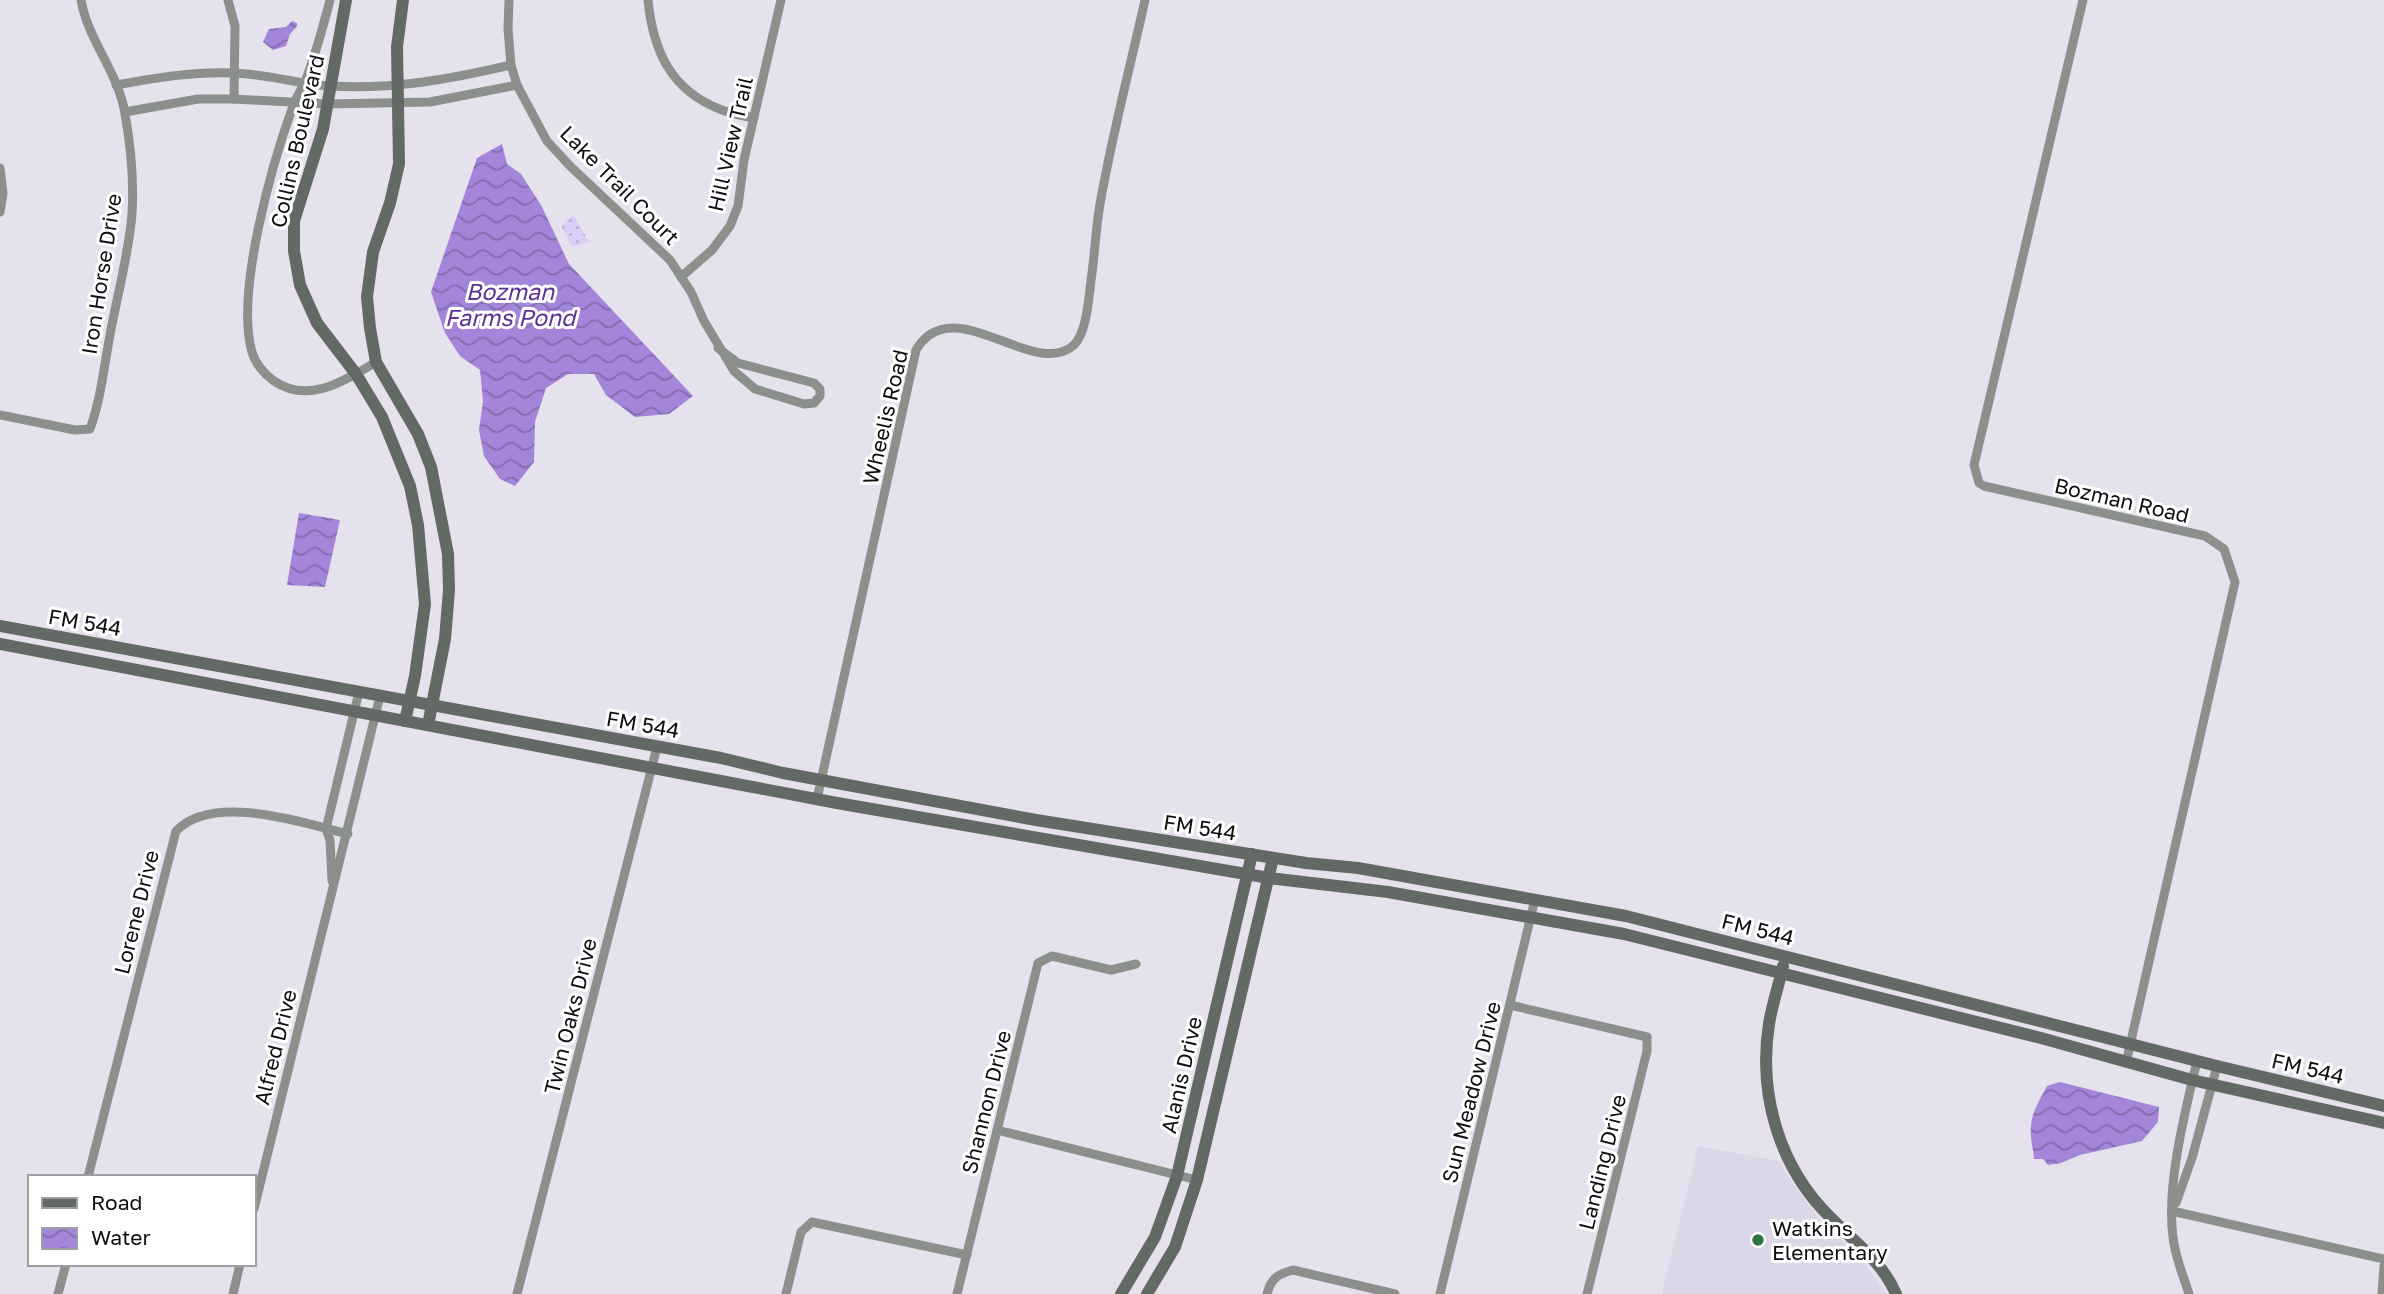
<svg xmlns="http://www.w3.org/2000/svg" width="2384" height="1294" font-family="'Golos Text',sans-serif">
  <defs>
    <pattern id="grass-dots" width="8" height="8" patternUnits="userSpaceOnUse" patternTransform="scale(1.75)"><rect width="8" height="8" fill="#dacef6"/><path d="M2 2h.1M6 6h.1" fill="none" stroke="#bab0d2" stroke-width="1.8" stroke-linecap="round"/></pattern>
    <pattern id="water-waves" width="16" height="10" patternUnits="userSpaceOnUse" patternTransform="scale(1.75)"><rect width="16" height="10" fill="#a385d9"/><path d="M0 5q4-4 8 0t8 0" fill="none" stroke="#836baf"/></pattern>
  </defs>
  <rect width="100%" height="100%" fill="#e5e2ed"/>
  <!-- built -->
  <path fill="#dbd6e8" d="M 1698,1146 L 1779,1161 L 1787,1175 L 1818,1218 L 1863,1261 L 1886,1294 L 1662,1294 Z"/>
  <!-- grass -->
  <path fill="url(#grass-dots)" d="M 573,214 L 589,242 L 572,247 L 561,226 Z"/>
  <!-- water -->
  <g fill="url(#water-waves)">
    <path d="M 292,21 L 297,23 L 297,26 L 290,34 L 286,46 L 273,50 L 263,42 L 269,29 L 286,27 Z"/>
    <path d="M 502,144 L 507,164 L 521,174 L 541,205 L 569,264 L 693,396 L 669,414 L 635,417 L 606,395 L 594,374 L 568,374 L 546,388 L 535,422 L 534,462 L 515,486 L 500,479 L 484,456 L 479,430 L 483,401 L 480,370 L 460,356 L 445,333 L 431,292 L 477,158 Z"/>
    <path d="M 299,513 L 340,520 L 325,587 L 287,585 Z"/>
    <path d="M 2060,1082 L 2159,1107 L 2158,1122 L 2142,1141 L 2080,1155 L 2061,1163 L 2048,1165 L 2043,1159 L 2034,1159 C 2034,1151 2031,1144 2031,1136 C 2029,1116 2038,1103 2047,1086 Z"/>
  </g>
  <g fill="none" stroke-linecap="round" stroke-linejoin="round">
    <!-- street -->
    <g stroke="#8c908d" stroke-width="9">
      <path d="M 228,0 L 235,26 L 234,99"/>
      <path d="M 330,0 C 323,27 315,56 305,82 C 301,90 296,98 293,106 C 272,164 235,293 252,352 C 255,363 264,374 274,381 C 309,405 345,380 376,362"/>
      <path d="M 509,0 L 508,29 L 511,65 L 517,85 L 547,141 L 570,166 L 670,260 L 691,292 L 704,321 L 734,371 L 755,389 L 804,404 L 814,403 L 820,396 L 820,389 L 814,383 L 738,363 L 718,348"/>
      <path d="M 648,0 C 653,51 671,91 722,110 C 732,114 743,116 754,118"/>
      <path d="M 2083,0 L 1974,465 L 1979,483 L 1984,486 L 2205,536 L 2224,549 L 2235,582 L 2126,1063"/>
      <path d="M 116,85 C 155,78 194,71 234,73 C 266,74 298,84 330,86 C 391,90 452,79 511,65"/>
      <path d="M 125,112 L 198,99 L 234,99 L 327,104 L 430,102 L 517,85"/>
      <path d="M 0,168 L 3,193 L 0,212"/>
      <path d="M 681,277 L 712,250 L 730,226 L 738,206 L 744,160 L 781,0"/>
      <path d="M 0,415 L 75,430 L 90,429 C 101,399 104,366 110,335 C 117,296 129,253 132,214 C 134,181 131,147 125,114 C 119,73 88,41 81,0"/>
      <path d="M 817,799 L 916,350 C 953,288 1034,381 1074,345 C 1088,331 1089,292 1092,273 C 1095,250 1096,227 1100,204 C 1112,135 1130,68 1145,0"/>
      <path d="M 332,881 L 330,840 L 326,829 L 359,692"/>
      <path d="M 1510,1005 L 1647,1037 L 1647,1051 L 1587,1294"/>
      <path d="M 997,1130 L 1197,1180"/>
      <path d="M 88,1177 L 176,831 C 213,792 303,823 348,834"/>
      <path d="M 2176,1203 L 2192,1158 L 2217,1066"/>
      <path d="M 254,1209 L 380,696"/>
      <path d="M 2172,1211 L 2384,1259"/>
      <path d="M 58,1294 L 66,1264"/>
      <path d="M 233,1294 L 240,1264"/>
      <path d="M 517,1294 L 657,747"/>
      <path d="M 786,1294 L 801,1232 L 812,1222 L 967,1255"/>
      <path d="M 957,1294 L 1038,963 L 1052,956 L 1111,970 L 1136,964"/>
      <path d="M 1267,1294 C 1271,1278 1278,1274 1293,1270 L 1395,1294"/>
      <path d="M 1440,1294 L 1535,899"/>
      <path d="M 2189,1294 C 2183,1275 2175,1257 2173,1237 C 2166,1186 2185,1112 2197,1061"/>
      <path d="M 2382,1294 L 2384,1266"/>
    </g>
    <!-- secondary -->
    <g stroke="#636964" stroke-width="12">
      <path d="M 346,0 L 323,129 L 294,221 L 294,251 L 300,285 L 317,323 L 356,374 L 382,417 L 410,486 L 418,525 L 425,604 L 415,676 L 405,721"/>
      <path d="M 403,0 L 397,47 L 399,164 L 390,203 L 373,252 L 367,297 L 370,328 L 376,362 L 418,434 L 431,467 L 448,554 L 449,590 L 445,639 L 428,725"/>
      <path d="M 0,626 L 721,758 L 783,773 L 1036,820 L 1306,863 L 1358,868 L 1626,916 L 2217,1066 L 2384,1106"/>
      <path d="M 0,644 L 837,803 L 1269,878 L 1388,892 L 1624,934 L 2041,1038 L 2192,1080 L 2384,1123"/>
      <path d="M 1783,966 C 1779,985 1772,1004 1769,1024 C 1758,1094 1779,1167 1830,1217 C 1854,1242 1882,1261 1896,1294"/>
      <path d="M 1121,1294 L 1155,1237 L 1177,1176 L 1252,854"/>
      <path d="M 1147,1294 L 1175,1247 L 1197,1180 L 1273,858"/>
    </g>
  </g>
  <!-- markers -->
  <circle fill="#2f7541" stroke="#fff" stroke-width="2.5" cx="1758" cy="1240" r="7"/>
  <g text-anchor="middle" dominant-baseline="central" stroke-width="6" stroke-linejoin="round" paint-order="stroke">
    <!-- street labels -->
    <g font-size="21" fill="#0e0d11" stroke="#fff">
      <text transform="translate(297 141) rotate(-77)">Collins Boulevard</text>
      <text transform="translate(730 144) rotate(-77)">Hill View Trail</text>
      <text transform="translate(620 185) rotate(45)">Lake Trail Court</text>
      <text transform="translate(101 274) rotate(-81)">Iron Horse Drive</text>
      <text transform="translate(885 417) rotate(-77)">Wheelis Road</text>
      <text transform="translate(2122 500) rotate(13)">Bozman Road</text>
      <text transform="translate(85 622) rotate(10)">FM 544</text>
      <text transform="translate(643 724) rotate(10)">FM 544</text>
      <text transform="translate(1200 827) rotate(9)">FM 544</text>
      <text transform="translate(136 912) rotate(-76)">Lorene Drive</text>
      <text transform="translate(1758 929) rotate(14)">FM 544</text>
      <text transform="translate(570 1016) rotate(-76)">Twin Oaks Drive</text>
      <text transform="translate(275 1047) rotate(-76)">Alfred Drive</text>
      <text transform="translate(2308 1068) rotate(13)">FM 544</text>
      <text transform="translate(1181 1075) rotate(-77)">Alanis Drive</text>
      <text transform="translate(1471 1092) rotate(-76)">Sun Meadow Drive</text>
      <text transform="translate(986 1102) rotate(-76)">Shannon Drive</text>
      <text transform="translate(1602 1162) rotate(-76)">Landing Drive</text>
    </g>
    <!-- poi labels -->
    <g font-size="21" fill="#0e0d11" stroke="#fff" text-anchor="start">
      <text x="1772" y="1228">Watkins<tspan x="1772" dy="24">Elementary</tspan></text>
    </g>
    <!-- water labels -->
    <g font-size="23" font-style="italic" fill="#5d3295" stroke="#fff">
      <text x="510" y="291">Bozman<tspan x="510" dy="26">Farms Pond</tspan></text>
    </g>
  </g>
  <!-- legend -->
  <rect x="28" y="1175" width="228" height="91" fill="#ffffff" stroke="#9f9ea0" stroke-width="2"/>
  <rect x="42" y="1198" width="35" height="10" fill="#636964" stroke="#9f9ea0" stroke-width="2"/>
  <text x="91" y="1210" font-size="21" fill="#0e0d11">Road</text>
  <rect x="42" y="1228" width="35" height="21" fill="url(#water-waves)" stroke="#9f9ea0" stroke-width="2"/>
  <text x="91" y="1245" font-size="21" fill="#0e0d11">Water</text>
</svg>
